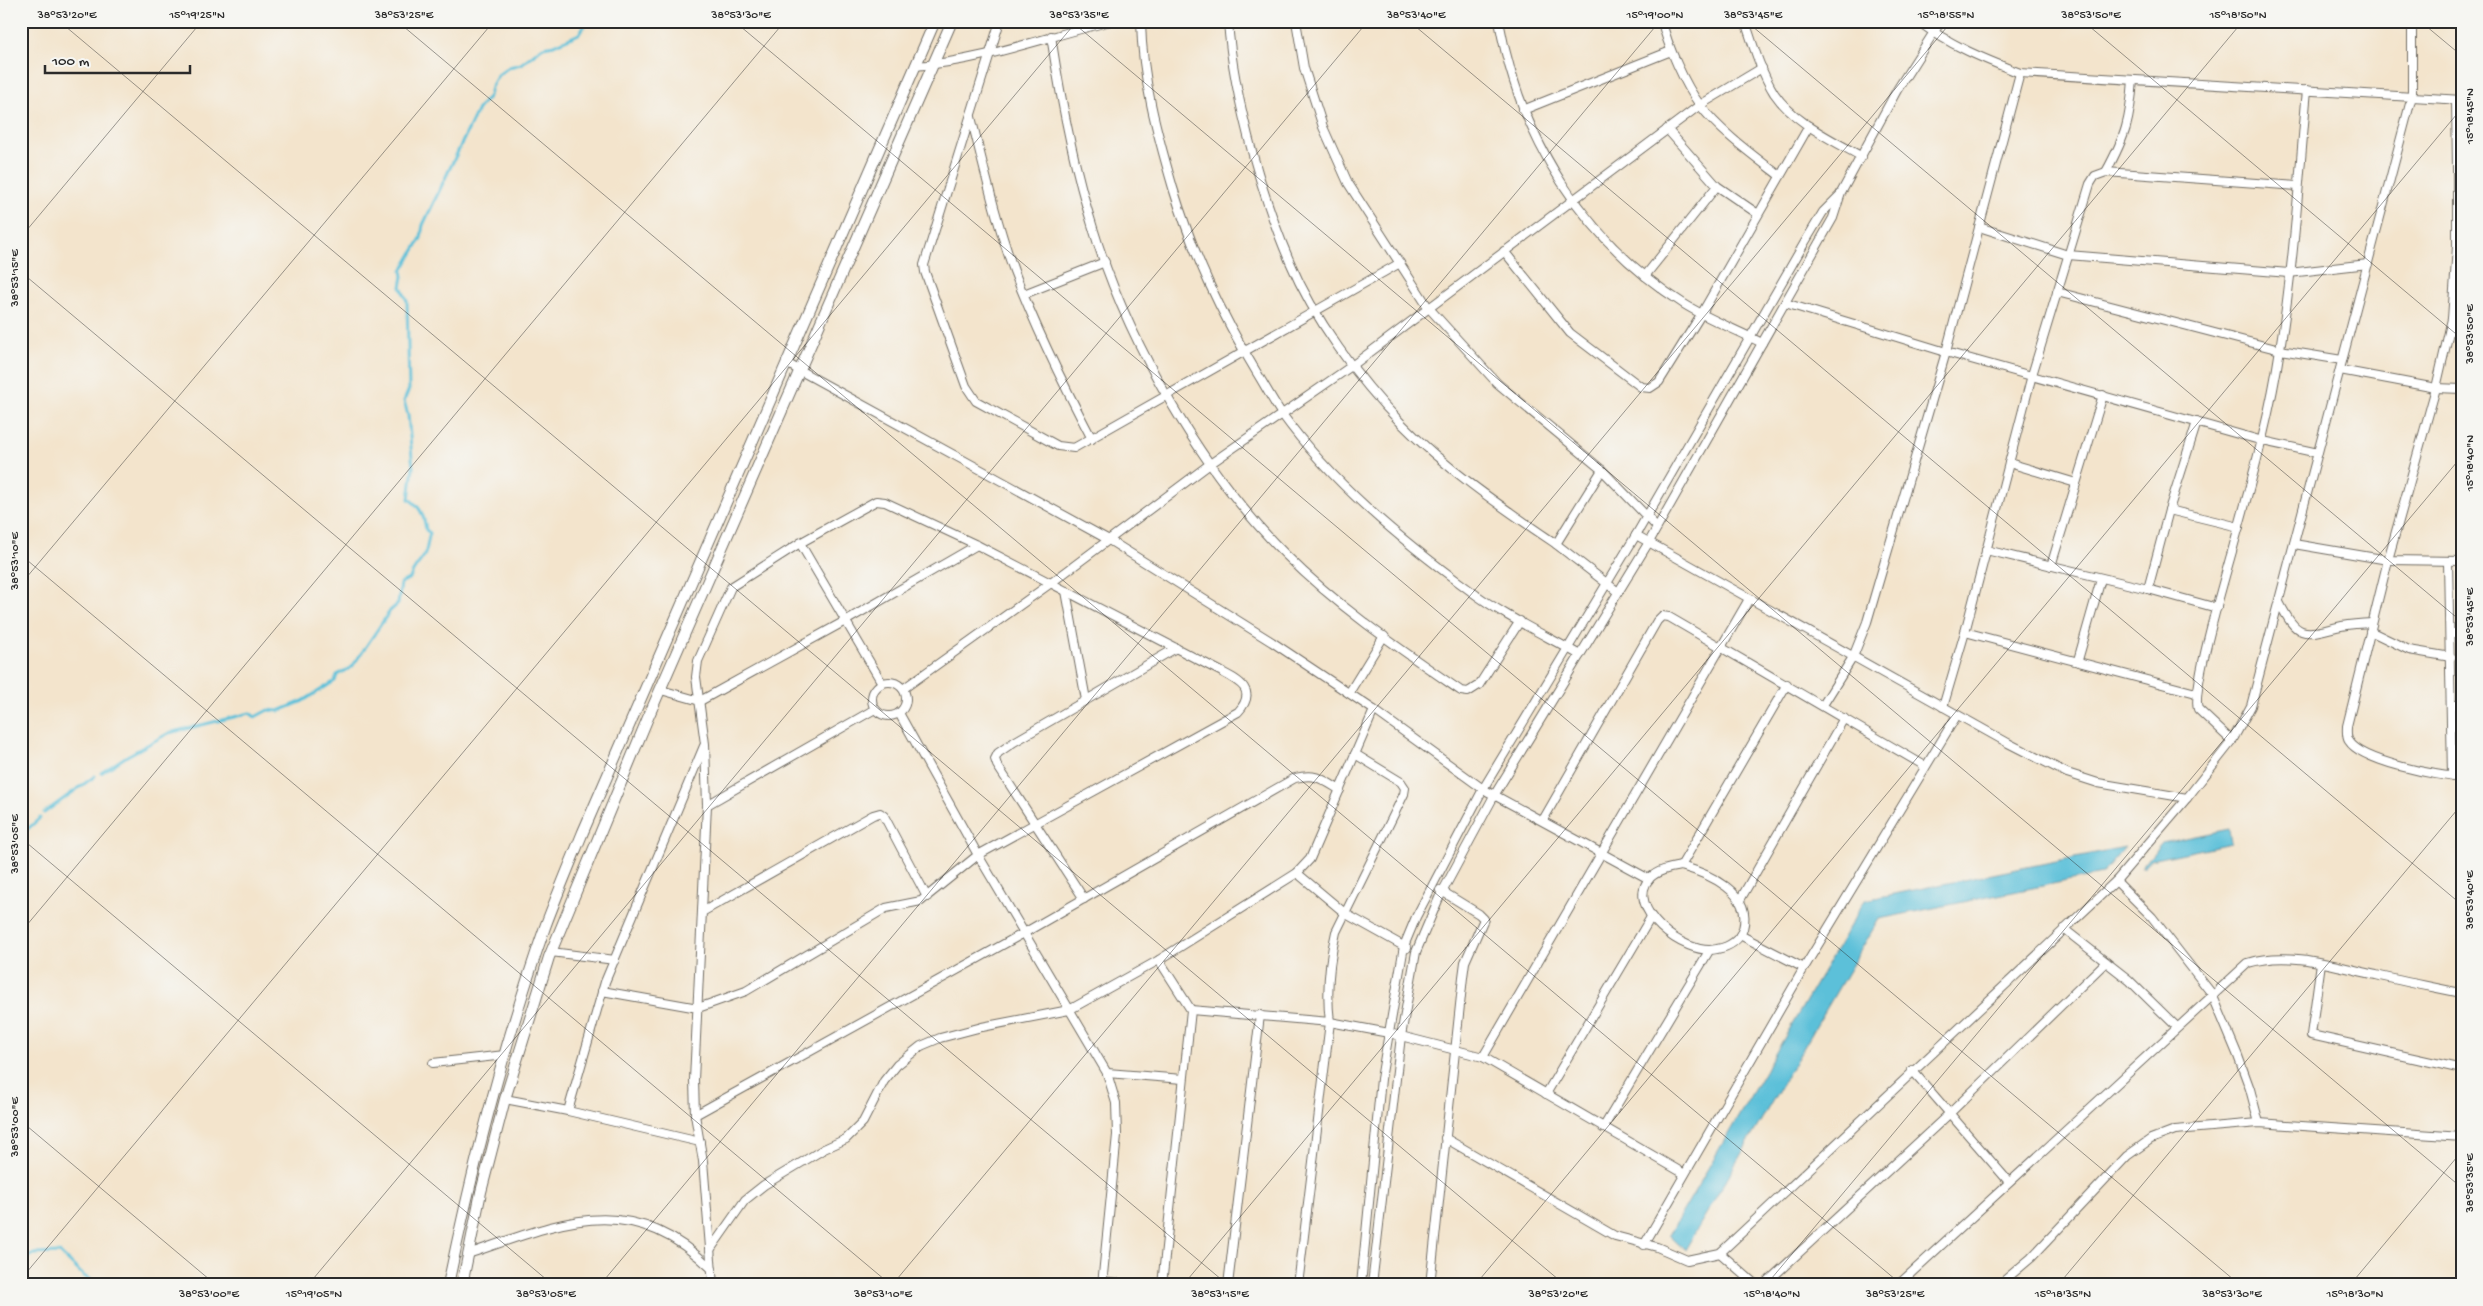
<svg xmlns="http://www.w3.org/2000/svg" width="2483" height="1306" font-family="'Gochi Hand',sans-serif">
  <rect width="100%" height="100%" fill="#f6f6f2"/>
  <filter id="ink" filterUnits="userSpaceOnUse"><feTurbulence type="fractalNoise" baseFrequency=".02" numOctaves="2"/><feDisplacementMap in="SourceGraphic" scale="10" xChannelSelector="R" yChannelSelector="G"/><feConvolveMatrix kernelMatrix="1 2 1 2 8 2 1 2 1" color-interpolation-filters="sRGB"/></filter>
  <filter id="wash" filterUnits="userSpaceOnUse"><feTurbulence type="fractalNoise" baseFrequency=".0096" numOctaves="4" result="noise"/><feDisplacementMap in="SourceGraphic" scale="20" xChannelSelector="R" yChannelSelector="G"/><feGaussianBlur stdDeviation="1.12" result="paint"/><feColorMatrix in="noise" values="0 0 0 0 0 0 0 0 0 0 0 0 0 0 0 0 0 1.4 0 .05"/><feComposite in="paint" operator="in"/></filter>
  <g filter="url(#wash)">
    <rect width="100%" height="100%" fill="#f3e4cc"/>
    <!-- water -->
    <g fill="#5bc0d9" stroke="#437682">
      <path d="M 2229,829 L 2231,843 L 2151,860 L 2145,867 L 2141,868 L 2162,843 Z"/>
      <path d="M 2125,847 L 2102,874 L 1879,919 L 1685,1250 L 1669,1235 L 1865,900 Z"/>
    </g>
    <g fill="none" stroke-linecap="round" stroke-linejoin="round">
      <!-- stream -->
      <g stroke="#5bc0d9" stroke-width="3">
        <path d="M 101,773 L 127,756 L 169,733 L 250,713 L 255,717 L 268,710 L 279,711 L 303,701 L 335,681 L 337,675 L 352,667 L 390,611 L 398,604 L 401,583 L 410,578 C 413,569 419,564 424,556 C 428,548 427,542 430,533 L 426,530 C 424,516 421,507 409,499 L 413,468 L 408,415 L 404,401 L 409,389 L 407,301 L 401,287 L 403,276 L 402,271 C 403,269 420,240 421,238 C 422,233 422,229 423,225 L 478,109 L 489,96 L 491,87 L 498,75 L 509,67 L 521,64 L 543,47 L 554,45 L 579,34 L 587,21"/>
        <path d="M 44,813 L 95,776"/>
        <path d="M 21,835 L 40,818"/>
        <path d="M 21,1261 L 34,1254 L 60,1253 L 85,1277 L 105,1285"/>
      </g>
    </g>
  </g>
  <g filter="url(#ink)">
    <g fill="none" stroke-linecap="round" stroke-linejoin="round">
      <!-- minor casing -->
      <g stroke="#716c63" stroke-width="10">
        <g id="minor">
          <path d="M 1000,21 L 924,265 L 925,272 L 966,386 L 976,401 L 1058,446 L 1074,448 L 1400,263"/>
          <path d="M 1141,21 C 1142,79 1157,133 1173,188 C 1194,256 1220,312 1257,373 C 1265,386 1273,401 1282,414 C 1331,482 1401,540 1468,589 C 1502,615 1543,634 1580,655"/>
          <path d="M 1228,21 C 1231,67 1241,111 1253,155 C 1263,191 1275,228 1290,262 C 1314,319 1358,379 1401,423 C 1447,470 1502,507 1556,544 L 1602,470 L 1657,527"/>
          <path d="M 1296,21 L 1304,68 L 1323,127 L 1348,183 L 1428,307 L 1497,383 L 1602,470"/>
          <path d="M 1499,21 C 1520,138 1583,240 1684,304 C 1708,319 1737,330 1762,343"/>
          <path d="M 1662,21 C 1667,45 1685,85 1700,105 C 1719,131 1754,156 1780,176"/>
          <path d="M 1745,21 C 1753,45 1761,72 1774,93 C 1794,123 1833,140 1862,157"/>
          <path d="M 1918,21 C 1949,45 1984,59 2020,73 L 2462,100"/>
          <path d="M 1051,36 C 1061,101 1073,165 1093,228 C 1127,341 1202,472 1286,555 C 1338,607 1400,649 1461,691 L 1468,692 L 1479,685 L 1520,621"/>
          <path d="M 915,66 C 982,61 1046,37 1111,21"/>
          <path d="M 2456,100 L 2457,170"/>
          <path d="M 1523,110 L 1671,51"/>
          <path d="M 971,117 C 984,168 996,221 1014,271 C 1036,329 1063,384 1092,439"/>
          <path d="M 1667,129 L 1717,186 L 1758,214"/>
          <path d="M 2462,169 L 2457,170 L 2457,246 L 2452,319 L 2436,388 L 2388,560 L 2347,726 C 2347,730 2346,737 2349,741 C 2361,761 2439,777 2462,777"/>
          <path d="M 2106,172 C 2126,135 2130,121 2133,80"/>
          <path d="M 1979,227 L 2068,255 L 2289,273 L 2368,264"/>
          <path d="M 1504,251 L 1570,333 L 1641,387 L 1650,388 L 1659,382 L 1702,313 L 1809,126"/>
          <path d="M 1645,276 L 1717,186"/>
          <path d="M 2057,292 L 2280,350 L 2342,360"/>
          <path d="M 1024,294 L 1105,262"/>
          <path d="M 1785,303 L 1946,352 L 2263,441 L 2318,453"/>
          <path d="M 2452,319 L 2462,319"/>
          <path d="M 788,364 L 1109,540 L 1272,642 L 1374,710 L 1483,789 L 1649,879"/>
          <path d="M 2340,370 L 2436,388 L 2462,389"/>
          <path d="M 2197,422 L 2169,510 L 2148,589 L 2217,608"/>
          <path d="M 2009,463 L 2076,483"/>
          <path d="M 2169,510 L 2239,527"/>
          <path d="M 1636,535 L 2008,743 L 2067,773 L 2098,783 L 2187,798 L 2232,741 L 2251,706 L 2412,96 L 2412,21"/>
          <path d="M 800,543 L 882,683"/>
          <path d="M 1556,544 L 1618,592"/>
          <path d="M 2294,544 L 2388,560 L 2462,561"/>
          <path d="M 1986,550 L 2148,589"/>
          <path d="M 2448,561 L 2452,777"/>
          <path d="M 2051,566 L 2103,395"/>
          <path d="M 1066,591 L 1086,700"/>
          <path d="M 2279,602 C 2297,637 2302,636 2337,627 C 2349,624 2360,624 2372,623"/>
          <path d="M 2370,631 L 2409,650 L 2451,657"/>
          <path d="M 2451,633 L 2462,633"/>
          <path d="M 2078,660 L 2101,579"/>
          <circle cx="889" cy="699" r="17"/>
          <path d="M 903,689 L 1051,583 L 1210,464 L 1353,365 L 1700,105 L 1762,68"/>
          <path d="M 661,690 L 700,701 L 847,620 L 977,545"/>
          <path d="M 1349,693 L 1384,636"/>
          <path d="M 2196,693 L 1965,632 L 2032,375 L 2090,184 L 2095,176 L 2106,172 L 2298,186"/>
          <path d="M 1823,705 L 1853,657 L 1867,622 L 1946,352 L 2020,73"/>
          <path d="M 2451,705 L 2462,705"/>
          <path d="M 1943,707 L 1965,632"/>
          <path d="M 899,713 L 978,855 L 1107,1073 L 1116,1103 L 1117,1135 L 1102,1285"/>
          <path d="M 2232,741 L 2198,709 C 2191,691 2226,573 2233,548 C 2251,482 2270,417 2280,349 C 2294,264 2299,177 2307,90"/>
          <path d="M 707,805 L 875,709"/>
          <path d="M 1543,820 L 1657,621 L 1662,616 L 1669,617 L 1925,766"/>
          <path d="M 1681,866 C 1709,874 1753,892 1743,929 C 1739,941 1728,947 1717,949 C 1684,957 1623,907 1650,878 C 1658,870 1670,868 1681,866 Z"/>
          <path d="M 1681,866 L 1787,684"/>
          <path d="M 1297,873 L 1346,914 L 1407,948"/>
          <path d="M 2116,881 L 2152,917 L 2212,994 L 2238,1056 L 2250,1089 L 2259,1123"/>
          <path d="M 1084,899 L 997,765 L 995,759 L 998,753 L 1014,742 L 1176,648"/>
          <path d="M 1740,900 L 1844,718"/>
          <path d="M 704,911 L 873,815 L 880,813 L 884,816 L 927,897"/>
          <path d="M 2064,929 L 2129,980 L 2177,1027"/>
          <path d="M 1740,935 L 1804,968"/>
          <path d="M 551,952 L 615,960"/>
          <path d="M 1159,960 L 1191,1010 L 1162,1285"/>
          <path d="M 2321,963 L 2311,1035 L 2462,1069"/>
          <path d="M 602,991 L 698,1008 L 746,991 L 886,908 L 921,901 L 978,855 L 1238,712 C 1258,690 1239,681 1220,671 L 977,545 L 885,502 L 876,501 L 800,543 L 731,587 L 698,661 L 696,677 L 705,744 L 707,805 L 694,1080 L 695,1115 L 703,1161 L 713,1285"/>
          <path d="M 1191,1010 L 1330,1022 L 1389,1033 L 1483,1057 L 1683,1173"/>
          <path d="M 1483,1057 L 1749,599"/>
          <path d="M 433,1063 L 505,1055"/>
          <path d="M 1912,1070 L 2009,1182"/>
          <path d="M 1107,1073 L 1183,1079"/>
          <path d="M 1546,1094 L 1651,917"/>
          <path d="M 505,1099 L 568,1111 L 700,1142"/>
          <path d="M 568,1111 L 605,982 L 704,746"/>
          <path d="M 695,1115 L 1024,933 L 1295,778 C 1316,773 1322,779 1340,790"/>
          <path d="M 1603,1128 L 1709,951"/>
          <path d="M 1445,1138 L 1615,1236 L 1657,1247 L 1687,1260 L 1720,1253 L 2116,881 L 2187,798"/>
          <path d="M 1644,1245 L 1804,968 L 1957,715"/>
          <path d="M 710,1250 L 745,1200 L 764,1185 L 824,1149 L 846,1139 L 863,1122 L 884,1081 L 897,1065 L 921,1046 L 940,1038 L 982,1027 L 1069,1010 L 1159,960 L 1297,873 L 1310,859 L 1374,710"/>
          <path d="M 1720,1253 L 1756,1285"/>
          <path d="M 468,1254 C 562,1222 630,1189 712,1269"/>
          <path d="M 1102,1281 L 1137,1285"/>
          <path d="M 1228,1285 L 1260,1015"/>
          <path d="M 1298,1285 L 1330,1022 C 1326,991 1329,962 1336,932 L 1404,794 L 1405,788 L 1401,782 L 1355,754"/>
          <path d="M 1361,1285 L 1381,1079 L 1404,946 L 1416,917 L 1483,789 L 1636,535 L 1805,242 L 1823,212 L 1840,195"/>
          <path d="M 1372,1285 L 1401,1036 L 1416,952 L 1439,898 L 1495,794 L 1649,542 L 1833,218 L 1841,193 L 1897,90 L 1941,21"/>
          <path d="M 1430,1285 L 1463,977 L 1465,962 L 1484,919 L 1479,914 L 1440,890"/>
          <path d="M 1764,1285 L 1949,1114 L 2106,962"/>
          <path d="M 1898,1285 L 2248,963 C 2289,950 2335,966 2376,975 C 2404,982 2433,987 2462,993"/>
          <path d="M 1999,1285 L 2031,1258 L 2127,1156 L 2151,1139 L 2175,1130 L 2259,1123 L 2462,1137"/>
        </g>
      </g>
      <!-- secondary casing -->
      <g stroke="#716c63" stroke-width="12">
        <g id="secondary">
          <path d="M 448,1285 C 473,1164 504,1044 545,927 C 557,895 570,864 583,832 L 935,21"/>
          <path d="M 462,1285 L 481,1192 L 505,1099 L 549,957 L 647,720 L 952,21"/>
        </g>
      </g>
      <!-- minor -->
      <use href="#minor" stroke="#fff" stroke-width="8"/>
      <!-- secondary -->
      <use href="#secondary" stroke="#fff" stroke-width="10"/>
    </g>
  </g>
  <!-- ticks -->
  <path fill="none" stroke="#2b2b2b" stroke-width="1" stroke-opacity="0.45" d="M 59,21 L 1565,1285M 397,21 L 1902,1285M 734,21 L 2240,1285M 1071,21 L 2462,1188M 1409,21 L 2462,905M 1746,21 L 2462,622M 2083,21 L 2462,339M 2420,21 L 2462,56M 21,237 L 202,21M 21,272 L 1228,1285M 21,555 L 891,1285M 21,584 L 494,21M 21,838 L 553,1285M 21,932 L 785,21M 21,1121 L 216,1285M 21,1279 L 1077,21M 308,1285 L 1368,21M 600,1285 L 1660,21M 892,1285 L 1952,21M 1183,1285 L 2243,21M 1475,1285 L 2462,108M 1766,1285 L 2462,456M 2058,1285 L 2462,804M 2350,1285 L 2462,1151"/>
  <!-- margin -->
  <rect width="2483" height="1306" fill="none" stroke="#f6f6f2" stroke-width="55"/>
  <!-- scale -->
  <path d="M45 65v8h145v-8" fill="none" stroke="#2b2b2b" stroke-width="2.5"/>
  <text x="52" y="65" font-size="15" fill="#2b2b2b" stroke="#f6f6f2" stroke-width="4" paint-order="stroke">100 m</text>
  <rect x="28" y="28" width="2428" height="1250" fill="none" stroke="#2b2b2b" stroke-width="2"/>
  <g font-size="12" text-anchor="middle" fill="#2b2b2b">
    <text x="67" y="18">38°53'20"E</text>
    <text x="197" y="18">15°19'25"N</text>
    <text x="404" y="18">38°53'25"E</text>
    <text x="741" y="18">38°53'30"E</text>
    <text x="1079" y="18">38°53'35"E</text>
    <text x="1416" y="18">38°53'40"E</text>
    <text x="1655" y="18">15°19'00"N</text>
    <text x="1753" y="18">38°53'45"E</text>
    <text x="1946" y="18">15°18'55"N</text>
    <text x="2091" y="18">38°53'50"E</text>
    <text x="2238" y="18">15°18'50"N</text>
    <text transform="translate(2469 116) rotate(-90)" y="4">15°18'45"N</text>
    <text transform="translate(14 278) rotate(-90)" y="4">38°53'15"E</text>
    <text transform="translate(2469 334) rotate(-90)" y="4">38°53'50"E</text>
    <text transform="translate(2469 463) rotate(-90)" y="4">15°18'40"N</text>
    <text transform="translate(14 561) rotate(-90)" y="4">38°53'10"E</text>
    <text transform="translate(2469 617) rotate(-90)" y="4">38°53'45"E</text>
    <text transform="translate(14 844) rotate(-90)" y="4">38°53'05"E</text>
    <text transform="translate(2469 900) rotate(-90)" y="4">38°53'40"E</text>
    <text transform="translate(14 1127) rotate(-90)" y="4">38°53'00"E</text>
    <text transform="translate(2469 1183) rotate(-90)" y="4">38°53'35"E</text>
    <text x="209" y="1297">38°53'00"E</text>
    <text x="314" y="1297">15°19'05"N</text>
    <text x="546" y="1297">38°53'05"E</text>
    <text x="883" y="1297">38°53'10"E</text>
    <text x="1220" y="1297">38°53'15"E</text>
    <text x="1558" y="1297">38°53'20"E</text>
    <text x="1772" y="1297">15°18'40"N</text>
    <text x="1895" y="1297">38°53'25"E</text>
    <text x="2063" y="1297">15°18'35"N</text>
    <text x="2232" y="1297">38°53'30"E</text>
    <text x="2355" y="1297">15°18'30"N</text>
  </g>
</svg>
